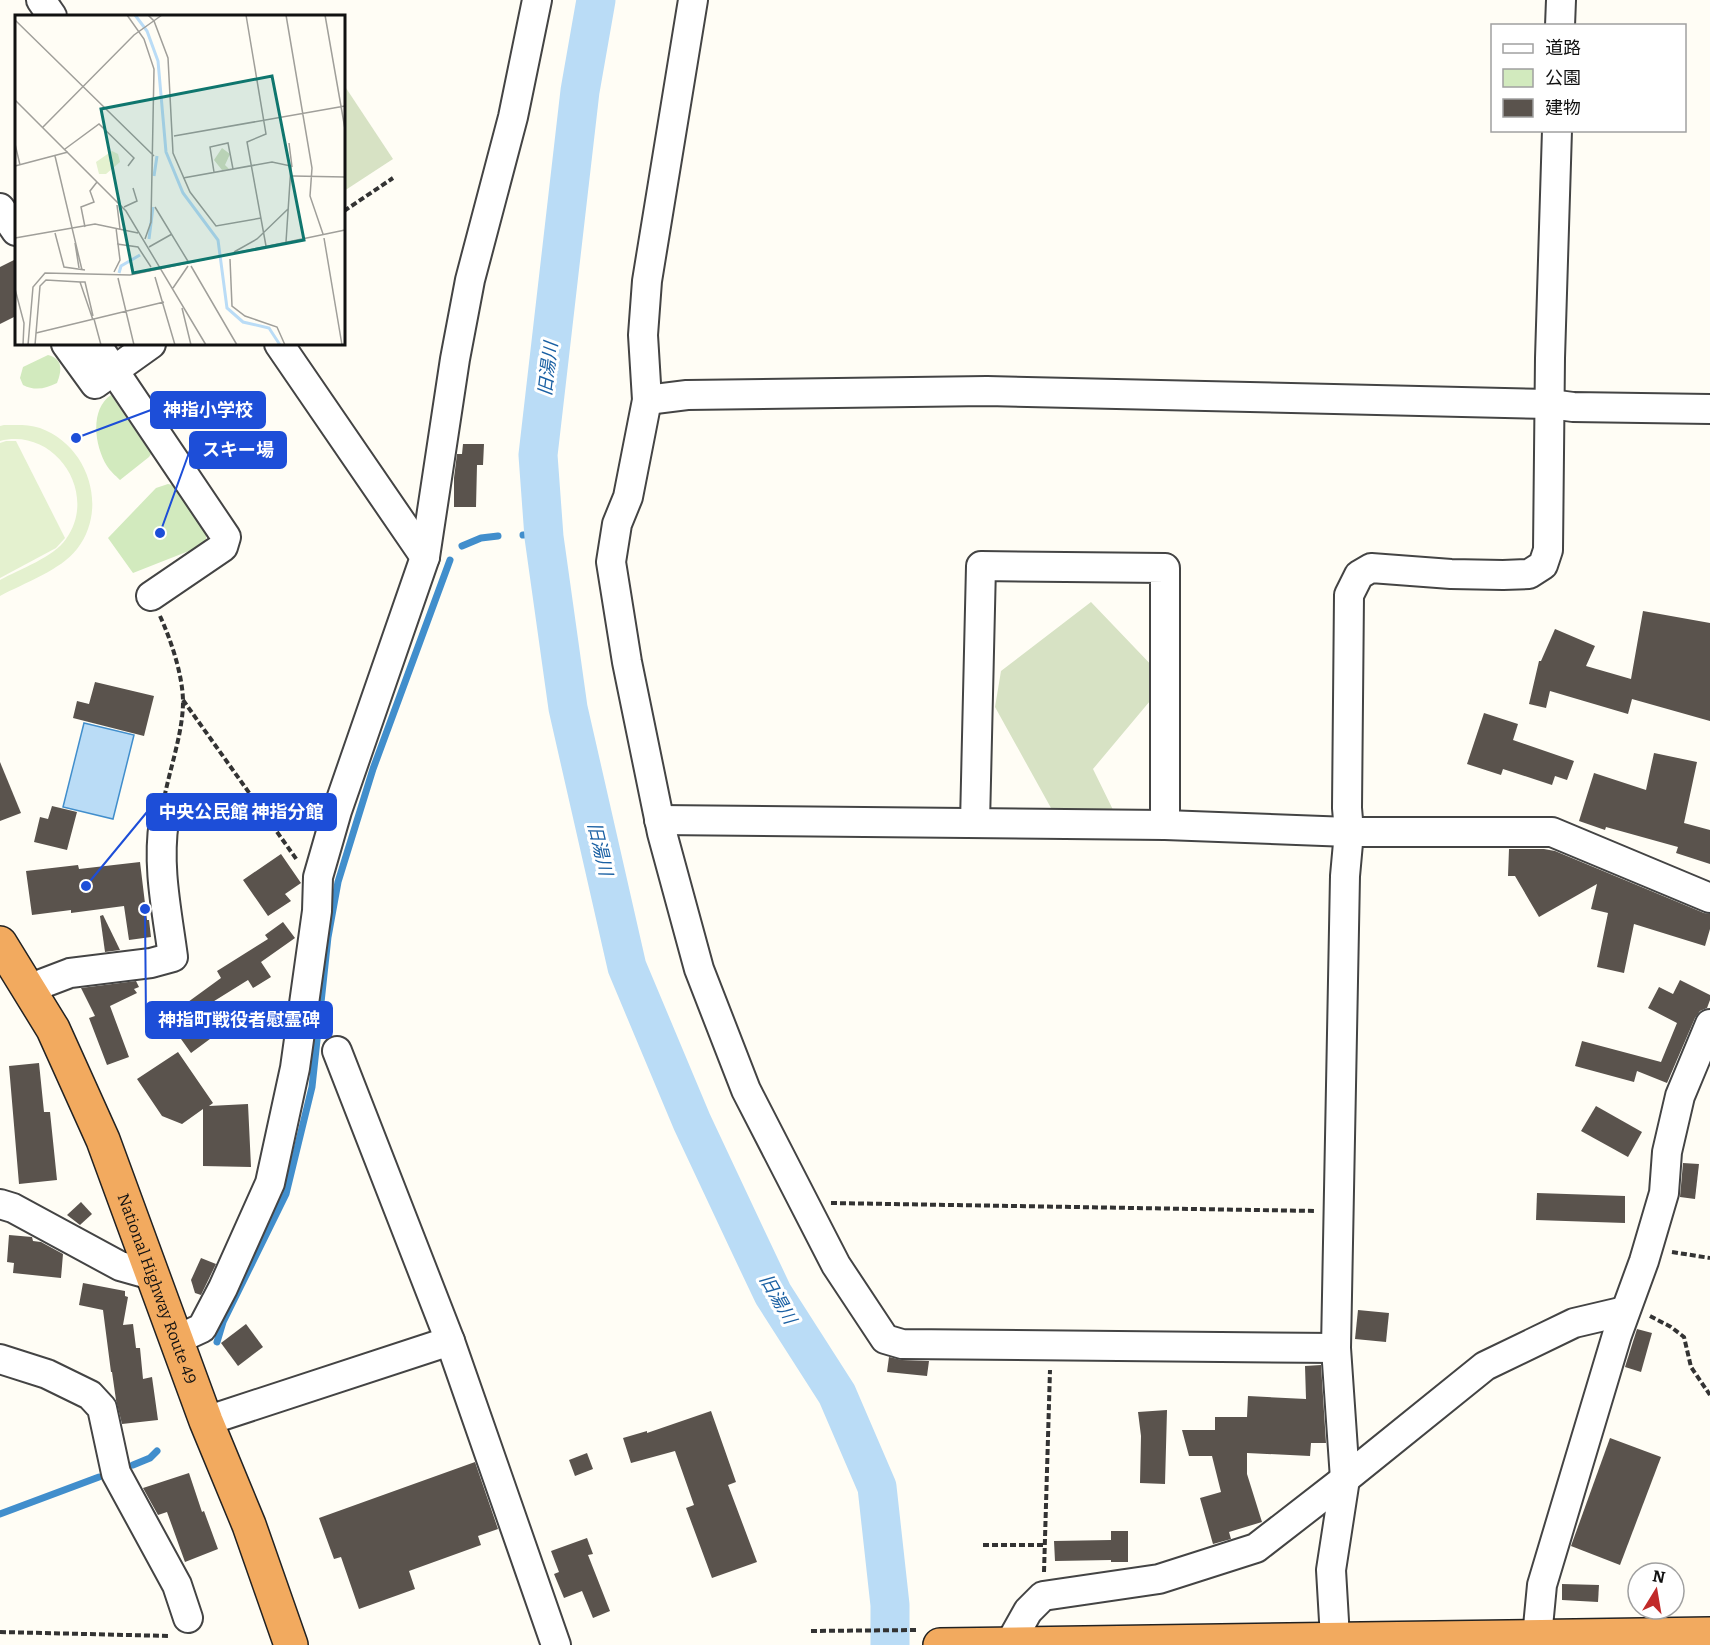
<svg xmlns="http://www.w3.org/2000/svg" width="1710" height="1645" font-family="Bitter,'Noto Sans JP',serif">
  <rect width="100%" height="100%" fill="#fffdf5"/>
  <!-- green -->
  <g fill="#d2eabe">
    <path d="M 48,355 C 63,359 62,370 57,383 C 45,389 35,391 23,385 L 20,378 L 23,367 Z"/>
    <path d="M 111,395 L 151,454 L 149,457 L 120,480 C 116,476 110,471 107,466 C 94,445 90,409 111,395 Z"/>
    <path d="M 168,484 L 177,486 C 188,501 214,527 204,545 L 133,573 L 108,538 L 156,488 Z"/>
  </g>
  <!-- cemetery -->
  <g fill="#d7e2c4">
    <path d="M 344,85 L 393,159 L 344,191 Z"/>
    <path d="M 1091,602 L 1157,671 L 1155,695 L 1093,769 L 1118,820 L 1056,817 L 995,707 L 1001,671 Z"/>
  </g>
  <!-- pitch -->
  <g fill="#e4f1cf">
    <path d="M 4,425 C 16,425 28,424 40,428 C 88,445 109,508 77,549 C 61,570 24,583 0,596 L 0,580 C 20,569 54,557 66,539 C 99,493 55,427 0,441 L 0,426 Z"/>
    <path d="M 6,441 L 16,441 L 65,538 L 56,548 L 0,578 L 0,443 Z"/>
  </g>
  <!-- water -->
  <path fill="#badcf6" stroke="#418ecc" stroke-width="1.5" d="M 84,723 L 134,735 L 113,819 L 63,807 Z"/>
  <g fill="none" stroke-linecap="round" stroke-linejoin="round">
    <!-- stream -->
    <g stroke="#418ecc" stroke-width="7">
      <path d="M 523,535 L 544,534"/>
      <path d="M 462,546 L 481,538 L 498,536"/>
      <path d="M 217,1342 L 223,1322 L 286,1194 L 312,1087 L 328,937 L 338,882 L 373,769 L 450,560"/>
      <path d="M 133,1465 L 150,1458 L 157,1451"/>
      <path d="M 0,1514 L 99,1477"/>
    </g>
    <!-- river -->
    <path stroke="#badcf6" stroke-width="39" d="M 596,0 L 580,91 L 538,455 L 544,537 L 568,708 L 627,967 L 692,1122 L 746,1237 L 773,1294 L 837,1394 L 877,1487 L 890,1605 L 890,1645"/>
  </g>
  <!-- building -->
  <g fill="#5a534d">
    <path d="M 16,259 L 16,316 L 0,324 L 0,267 Z"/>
    <path d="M 463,444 L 484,444 L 483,465 L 477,465 L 476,507 L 454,507 L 454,478 L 457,454 L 462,454 Z"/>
    <path d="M 1643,611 L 1710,623 L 1710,721 L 1632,699 L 1628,714 L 1550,691 L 1546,708 L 1529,704 L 1539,661 L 1541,661 L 1555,629 L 1595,646 L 1586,666 L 1631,679 Z"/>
    <path d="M 95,682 L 154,696 L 144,736 L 73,718 L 77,701 L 89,704 Z"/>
    <path d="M 1484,713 L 1518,724 L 1513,740 L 1574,761 L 1567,780 L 1555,776 L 1552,785 L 1503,769 L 1501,775 L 1467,764 Z"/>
    <path d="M 1654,753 L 1697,762 L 1684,823 L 1710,830 L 1710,864 L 1676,853 L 1678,847 L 1606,827 L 1605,830 L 1579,821 L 1594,773 L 1646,790 Z"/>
    <path d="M 0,762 L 21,813 L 0,821 Z"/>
    <path d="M 52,806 L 77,812 L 67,850 L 34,842 L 40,817 L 48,819 Z"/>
    <path d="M 1509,849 L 1544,849 L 1555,851 L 1704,913 L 1710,914 L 1710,929 L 1705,946 L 1634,924 L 1624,973 L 1597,967 L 1608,913 L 1591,909 L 1597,884 L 1539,917 L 1515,876 L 1508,876 Z"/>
    <path d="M 281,854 L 301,883 L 285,894 L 291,901 L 268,916 L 243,880 Z"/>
    <path d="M 140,862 L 147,920 L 149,920 L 151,937 L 129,940 L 124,906 L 71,913 L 71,910 L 32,915 L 26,871 L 78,865 L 79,869 Z"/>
    <path d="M 103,915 L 120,950 L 105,952 L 100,916 Z"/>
    <path d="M 283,922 L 295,938 L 261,962 L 271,977 L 253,988 L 248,980 L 211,1003 L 225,1022 L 211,1032 L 214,1036 L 191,1053 L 166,1018 L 221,978 L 217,971 L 268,939 L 265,935 Z"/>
    <path d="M 1680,980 L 1710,995 L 1710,1000 L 1707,1008 L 1700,1011 L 1695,1018 L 1667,1083 L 1637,1071 L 1634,1082 L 1575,1066 L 1582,1041 L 1661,1062 L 1677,1023 L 1648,1008 L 1659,987 L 1673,994 Z"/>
    <path d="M 136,981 L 139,987 L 134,989 L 137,993 L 110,1006 L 129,1057 L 107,1065 L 89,1018 L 95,1016 L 81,988 Z"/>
    <path d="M 178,1052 L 213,1103 L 209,1106 L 248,1104 L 251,1167 L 203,1166 L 203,1109 L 182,1124 L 162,1116 L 137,1079 Z"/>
    <path d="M 39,1063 L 44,1112 L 50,1112 L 57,1180 L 19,1184 L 9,1066 Z"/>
    <path d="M 1596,1106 L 1642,1132 L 1628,1157 L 1581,1131 Z"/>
    <path d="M 1683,1163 L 1699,1164 L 1695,1199 L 1680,1197 Z"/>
    <path d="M 1537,1193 L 1625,1196 L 1625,1223 L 1536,1220 Z"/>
    <path d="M 81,1202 L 92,1214 L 80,1225 L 67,1215 Z"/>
    <path d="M 9,1235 L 32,1237 L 33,1241 L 41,1242 L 63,1254 L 61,1278 L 13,1273 L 14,1263 L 7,1262 Z"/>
    <path d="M 201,1258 L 216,1264 L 201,1295 L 195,1293 L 191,1280 Z"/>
    <path d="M 83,1283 L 125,1291 L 125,1296 L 128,1297 L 123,1325 L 133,1324 L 136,1348 L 140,1348 L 143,1379 L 152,1377 L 158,1420 L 122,1424 L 116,1400 L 112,1372 L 111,1372 L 103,1310 L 79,1305 Z"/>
    <path d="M 1358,1310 L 1389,1313 L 1386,1342 L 1355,1339 Z"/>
    <path d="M 246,1324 L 263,1347 L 238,1366 L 221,1343 Z"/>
    <path d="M 1637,1329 L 1652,1333 L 1641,1372 L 1625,1367 Z"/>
    <path d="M 889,1357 L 902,1360 L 929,1361 L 927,1376 L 887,1372 Z"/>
    <path d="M 1321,1365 L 1326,1443 L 1311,1443 L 1310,1456 L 1247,1453 L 1247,1474 L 1262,1522 L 1229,1532 L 1231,1539 L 1213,1544 L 1200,1498 L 1221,1492 L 1212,1456 L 1189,1456 L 1182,1430 L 1215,1430 L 1215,1417 L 1247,1417 L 1248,1396 L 1306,1399 L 1305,1366 Z"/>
    <path d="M 1167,1410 L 1165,1484 L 1140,1483 L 1141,1436 L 1138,1412 Z"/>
    <path d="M 711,1411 L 736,1482 L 728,1485 L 757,1562 L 712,1578 L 686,1508 L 694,1505 L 675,1451 L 631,1463 L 623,1438 L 647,1431 L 647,1433 Z"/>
    <path d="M 1610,1438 L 1661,1457 L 1620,1565 L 1571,1546 Z"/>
    <path d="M 587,1453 L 593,1469 L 575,1476 L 569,1460 Z"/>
    <path d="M 475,1462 L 498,1529 L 478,1536 L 481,1545 L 409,1571 L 415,1589 L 359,1609 L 341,1557 L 334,1559 L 319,1518 Z"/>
    <path d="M 189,1473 L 202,1512 L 204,1511 L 218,1549 L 185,1562 L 167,1512 L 158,1515 L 143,1488 Z"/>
    <path d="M 1111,1531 L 1128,1531 L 1128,1562 L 1111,1562 L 1111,1560 L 1055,1561 L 1054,1541 L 1111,1540 Z"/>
    <path d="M 587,1538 L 593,1554 L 588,1555 L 610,1611 L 593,1618 L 582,1591 L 564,1598 L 554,1574 L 559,1572 L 551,1551 Z"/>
    <path d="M 1562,1584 L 1599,1585 L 1598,1602 L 1562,1600 Z"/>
  </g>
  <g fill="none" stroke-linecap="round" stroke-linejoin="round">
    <!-- minor casing -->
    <g stroke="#444" stroke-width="32">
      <g id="minor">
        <path d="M 41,0 L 52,16"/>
        <path d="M 693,0 L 647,281 L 643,335 L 647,400 L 628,497 L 617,524 L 611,562 L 627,662 L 662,833 L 699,969 L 746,1090 L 836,1265 L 885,1339 L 902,1344 L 1336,1348"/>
        <path d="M 1560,26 L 1561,0"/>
        <path d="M 0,208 L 16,231"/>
        <path d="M 66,344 L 95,384 L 151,344"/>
        <path d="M 96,344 L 226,537 L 223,547 L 151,596"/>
        <path d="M 279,344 L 425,557"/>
        <path d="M 647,400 L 687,395 L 987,391 L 1550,404 L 1573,407 L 1710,409"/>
        <path d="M 659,820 L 1165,825 L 1349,832 L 1552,832 L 1710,898"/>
        <path d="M 975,823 L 981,566 L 1165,568 L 1165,825"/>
        <path d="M 28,989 L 70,973 L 151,963 L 173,957 C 167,911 157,867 164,821"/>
        <path d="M 337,1051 L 450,1341 L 556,1645"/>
        <path d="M 0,1204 L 13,1208 L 120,1266 L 152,1275"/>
        <path d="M 176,1340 L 202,1328 L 223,1288 L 270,1183 L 295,1068 L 317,911 L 318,877 L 337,811 L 425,557 L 455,359 L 470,280 L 513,117 L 537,0"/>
        <path d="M 0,1359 L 47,1374 L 90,1395 L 102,1408 L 116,1473 L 177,1585 L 188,1618"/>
        <path d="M 206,1421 L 450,1341"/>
        <path d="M 1537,1637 L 1542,1585 L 1617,1335 L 1644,1261 L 1664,1193 L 1667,1152 L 1680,1096 L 1710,1024"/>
        <path d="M 1335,1638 L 1331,1570 L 1345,1479 L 1336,1348 L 1345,876 L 1349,832 L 1347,808 L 1349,595 L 1359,575 L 1371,568 L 1451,574 L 1503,575 L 1529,574 L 1543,565 L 1548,550 L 1550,358 L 1557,130"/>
        <path d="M 1010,1643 L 1028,1611 L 1043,1596 L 1159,1579 L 1256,1548 L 1345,1479 L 1485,1366 L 1574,1323 L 1625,1311"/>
      </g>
    </g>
    <!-- highway casing -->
    <g stroke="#222" stroke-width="36">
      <g id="highway">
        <path id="s1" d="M 0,943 L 53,1029 L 103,1140 L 206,1421 L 249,1525 L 291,1645"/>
        <path d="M 940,1645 L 1710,1634"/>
      </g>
    </g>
    <!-- path -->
    <g stroke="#333" stroke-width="4" stroke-dasharray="6 3" stroke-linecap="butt">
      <path d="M 344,211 L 393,178"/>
      <path d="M 160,616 C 171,640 183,676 183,702 C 183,732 170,768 164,799"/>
      <path d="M 183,700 L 297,860"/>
      <path d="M 831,1203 L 1316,1211"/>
      <path d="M 1672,1252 L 1710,1258"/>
      <path d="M 1650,1316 L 1671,1327 L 1684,1337 L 1691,1367 L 1710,1395"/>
      <path d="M 983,1545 L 1044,1545"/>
      <path d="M 1044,1572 L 1050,1370"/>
      <path d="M 811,1631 L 918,1630"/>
      <path d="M 0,1632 L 170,1636"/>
    </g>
    <!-- minor -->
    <use href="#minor" stroke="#fff" stroke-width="28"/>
    <!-- highway -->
    <use href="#highway" stroke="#f2aa5f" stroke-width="33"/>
  </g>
  <g text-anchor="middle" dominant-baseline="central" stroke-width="6" stroke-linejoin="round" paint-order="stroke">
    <!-- street labels -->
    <g font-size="16" fill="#111" stroke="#fff">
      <text stroke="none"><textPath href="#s1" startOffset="381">National Highway Route 49</textPath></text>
    </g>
    <!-- water labels -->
    <g font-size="18" font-style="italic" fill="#1a60a3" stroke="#fff">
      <text transform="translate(548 369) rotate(-83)">旧湯川</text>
      <text transform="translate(600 849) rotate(77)">旧湯川</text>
      <text transform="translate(778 1299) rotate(60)">旧湯川</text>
    </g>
  </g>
  <!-- overview -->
  <g transform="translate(15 15)">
    <rect width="330" height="330" fill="#fffdf5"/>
    <path d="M 207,133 L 215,139 L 210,150 L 214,154 L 207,155 L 199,145 Z" fill="#d7e2c4"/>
    <path d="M 97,136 L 103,139 L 105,147 L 91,159 L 84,159 L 81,147 Z" fill="#e4f1cf"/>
    <path fill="none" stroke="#badcf6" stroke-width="3" d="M 120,0 L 132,16 L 143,46 L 151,137 L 168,178 L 203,225 L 212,293 L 228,307 L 254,313 L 265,330M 139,161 L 142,141M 134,224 L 138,192M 104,258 L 106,251 L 125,240"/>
    <path fill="none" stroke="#a09f9a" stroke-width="1.5" d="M 112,0 L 129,24 L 139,54 L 136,207 L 130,224M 133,0 L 139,6 L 153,43 L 158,138 L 175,177 L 201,211 L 246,203M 231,0 L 251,119 L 232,127 L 251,231M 271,0 L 297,153 L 295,181 L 308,219M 310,0 L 330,114M 0,5 L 139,141M 0,85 L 111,196 L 191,330M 28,112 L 119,20 L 147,0M 159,121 L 330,91M 274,128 L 277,152M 0,129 L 5,150M 50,134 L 84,109 L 119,143 L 113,151M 40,141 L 67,255M 0,151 L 53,137M 199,157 L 195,132 L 213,128 L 218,154M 278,161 L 330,162M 168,163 L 257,147 L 276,151 L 271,227M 102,190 L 105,214M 109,192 L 122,186 L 118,173M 140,192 L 174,248M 70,212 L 66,192 L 79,187 L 75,176 L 82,167M 40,218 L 49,252 L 70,255M 0,223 L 80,209 L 123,218M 309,223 L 327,330M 60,228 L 64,253M 102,229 L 123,232 L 136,252M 134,232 L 157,219M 219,237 L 242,224 L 273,194M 215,244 L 217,291 L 230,301 L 262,312 L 270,330M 176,251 L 222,330M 99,257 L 105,245 L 101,213M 140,262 L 160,330M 103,263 L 119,330M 65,267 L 70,267 L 78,301M 158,273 L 173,251M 0,274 L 9,308 L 8,330M 167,293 L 176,330M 79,304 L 86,330M 21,318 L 149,287M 13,330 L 18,272 L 30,258 L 115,260 L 330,215M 20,330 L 25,271 L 31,265 L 65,267 L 78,305"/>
    <path fill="#0f766e" fill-opacity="0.15" stroke="#0f766e" stroke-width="3" d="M 257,61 L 289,225 L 118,258 L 86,94 Z"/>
    <rect width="330" height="330" fill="none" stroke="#111" stroke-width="3"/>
  </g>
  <!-- callouts -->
  <path fill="none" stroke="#1d4ed8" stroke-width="2" d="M76 438L151 410M160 533L190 450M86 886L147 812M145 909L146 1020"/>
  <g fill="#1d4ed8" stroke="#fff" stroke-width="2">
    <circle cx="76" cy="438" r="6"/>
    <circle cx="160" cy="533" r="6"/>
    <circle cx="86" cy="886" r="6"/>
    <circle cx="145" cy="909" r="6"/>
  </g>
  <g fill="#1d4ed8" stroke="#1d4ed8" stroke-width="2">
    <rect x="151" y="392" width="114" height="36" rx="6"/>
    <rect x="190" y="432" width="96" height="36" rx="6"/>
    <rect x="147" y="794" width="189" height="36" rx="6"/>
    <rect x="146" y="1002" width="186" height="36" rx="6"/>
  </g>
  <g font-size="18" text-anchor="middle" font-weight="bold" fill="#fff">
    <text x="208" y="416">神指小学校</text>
    <text x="238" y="456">スキー場</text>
    <text x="241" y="818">中央公民館 神指分館</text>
    <text x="239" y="1026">神指町戦役者慰霊碑</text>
  </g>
  <!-- legend -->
  <rect x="1491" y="24" width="195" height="108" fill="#ffffff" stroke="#a0a0a0" stroke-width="1.5"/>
  <rect x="1503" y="44" width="30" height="9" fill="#ffffff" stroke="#a0a0a0" stroke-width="1.5"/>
  <text x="1545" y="54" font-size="18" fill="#111111">道路</text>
  <rect x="1503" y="69" width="30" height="18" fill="#d2eabe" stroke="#a0a0a0" stroke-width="1.5"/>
  <text x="1545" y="84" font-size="18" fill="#111111">公園</text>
  <rect x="1503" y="99" width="30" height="18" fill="#5a534d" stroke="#a0a0a0" stroke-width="1.5"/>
  <text x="1545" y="114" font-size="18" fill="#111111">建物</text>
  <!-- north arrow -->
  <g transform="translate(1656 1591) rotate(11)"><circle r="28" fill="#ffffff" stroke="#a0a0a0" stroke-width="1.5"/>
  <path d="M0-4.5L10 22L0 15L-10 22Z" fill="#c12a29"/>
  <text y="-9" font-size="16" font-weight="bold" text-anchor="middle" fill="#111111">N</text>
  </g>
</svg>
